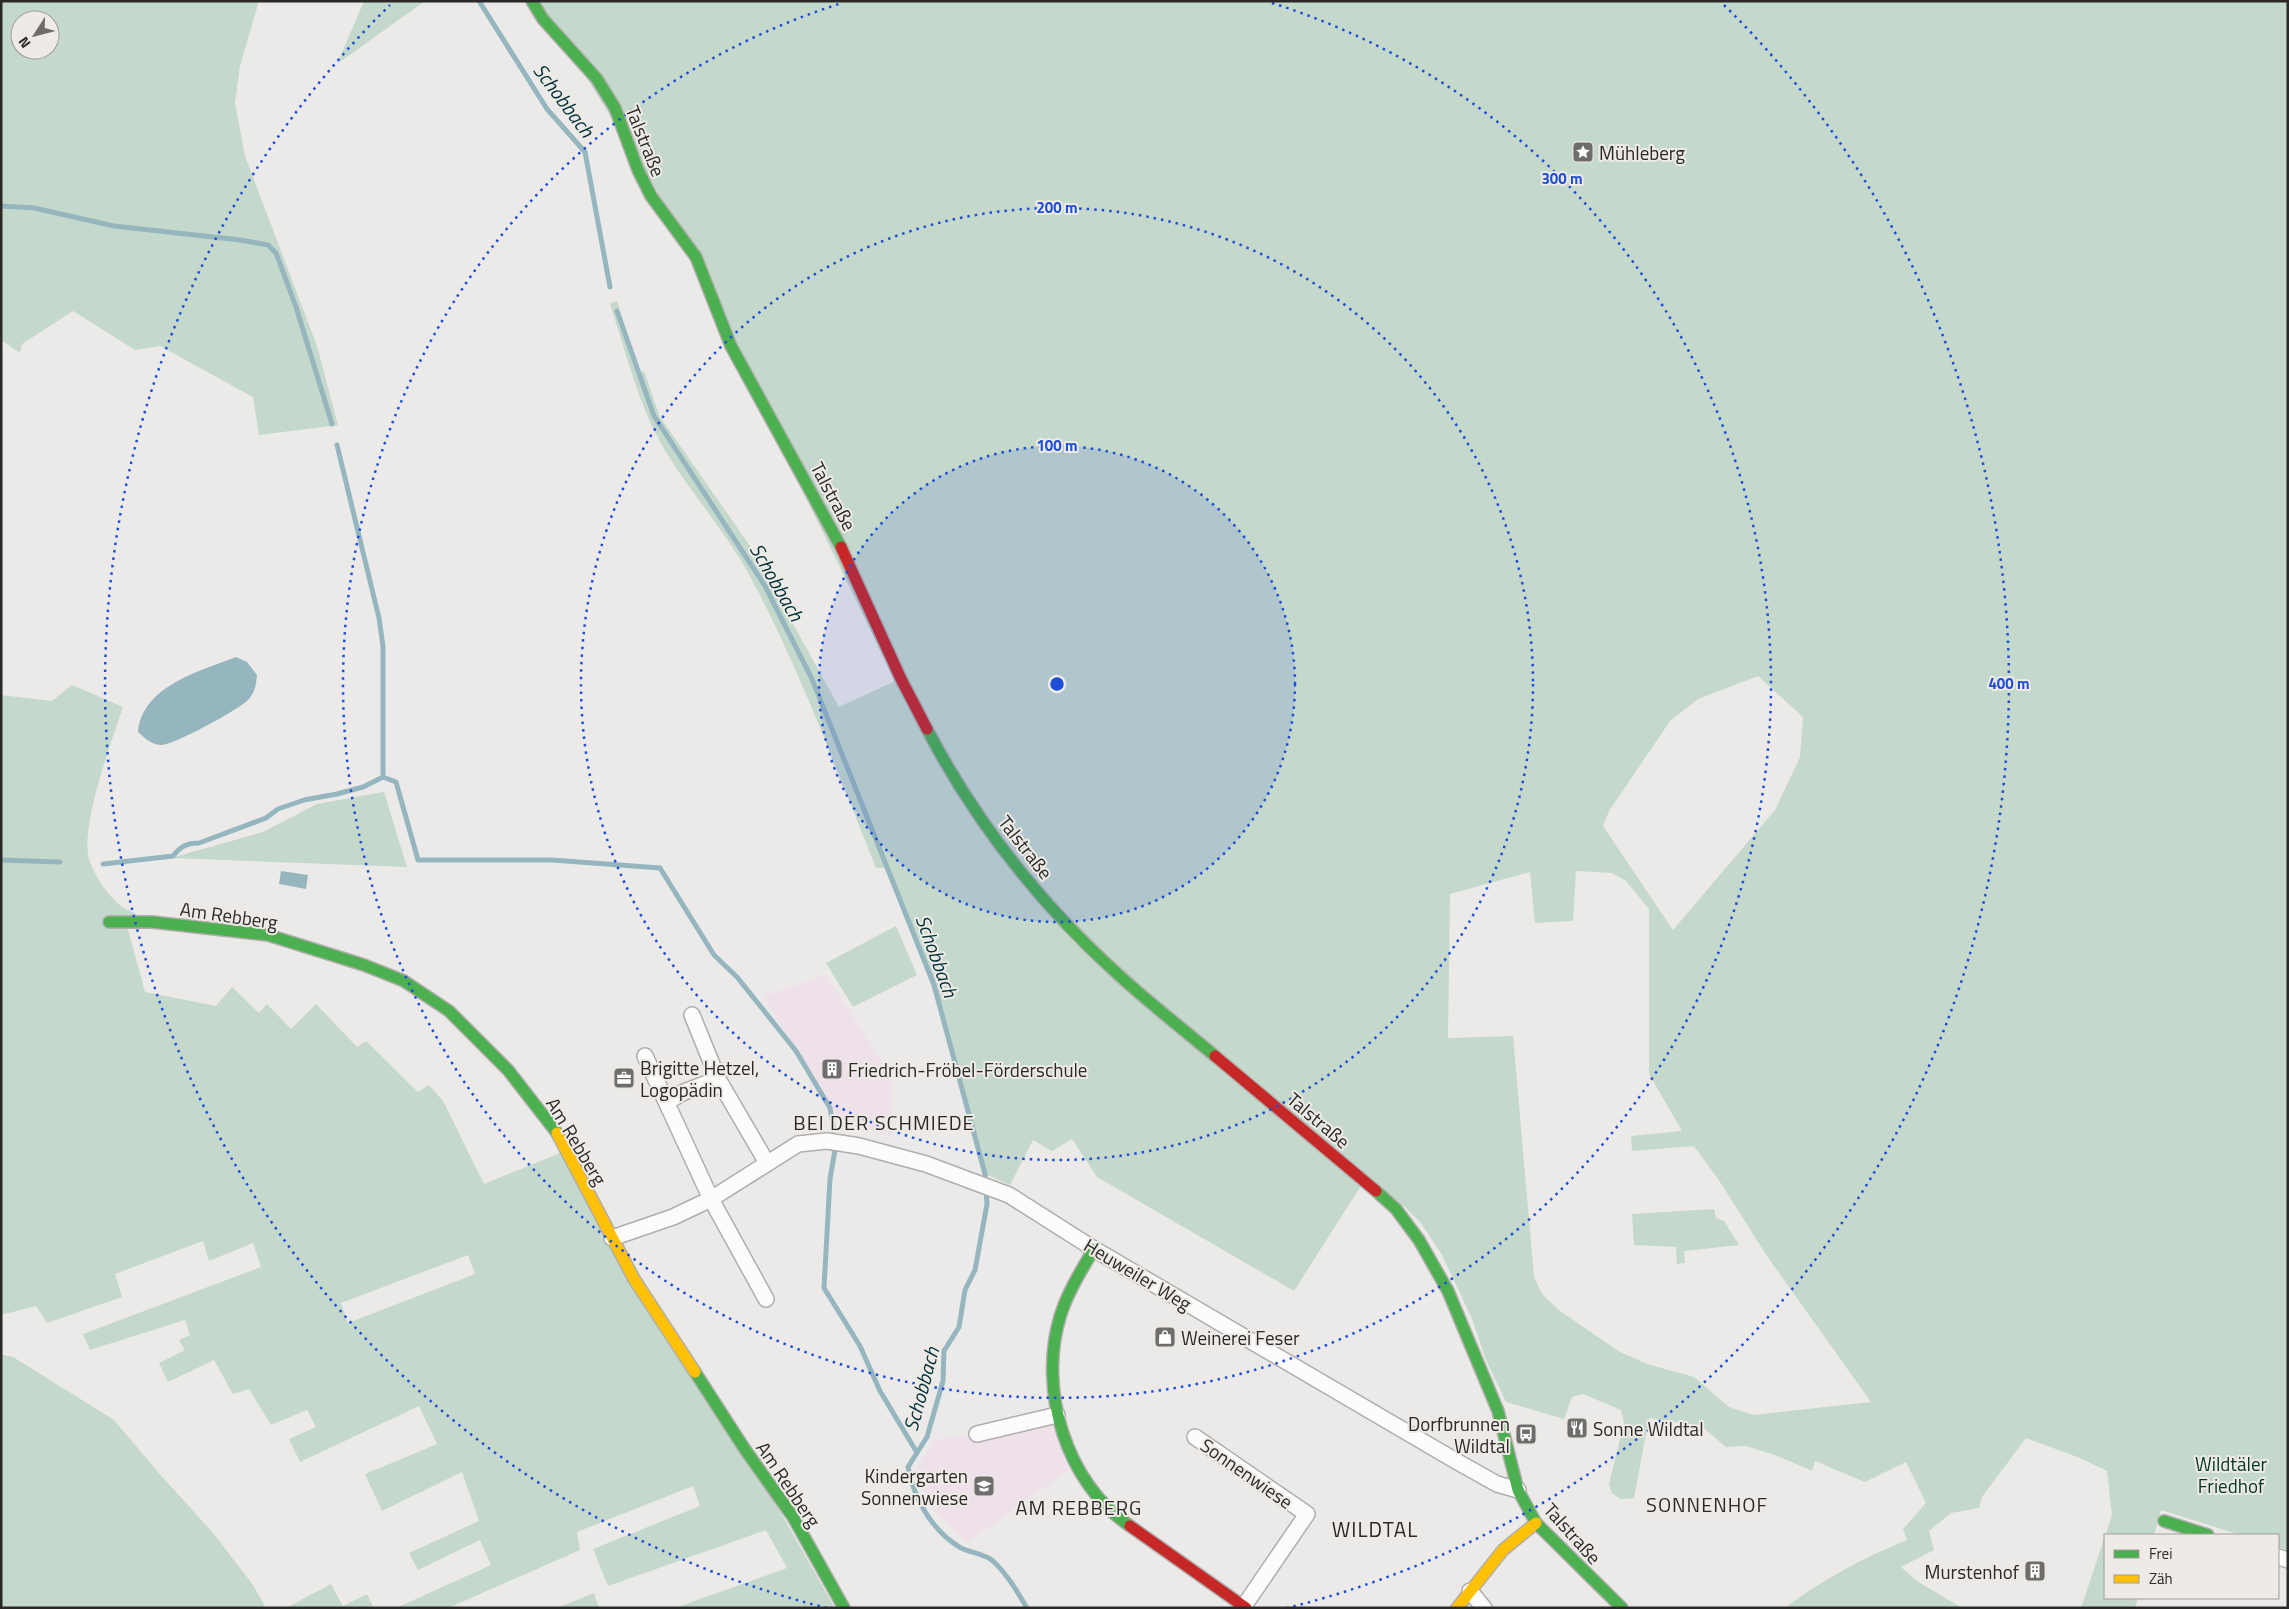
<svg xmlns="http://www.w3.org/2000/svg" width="2289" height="1609" font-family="'Titillium Web',sans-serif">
  <rect width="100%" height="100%" fill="#eceae8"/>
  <!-- education -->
  <g fill="#eee1e9">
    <path d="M 826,975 L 892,1078 L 893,1137 L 839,1121 L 764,996 Z"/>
    <path d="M 1051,1421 L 1068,1470 L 967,1543 L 926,1502 L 918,1466 L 934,1440 Z"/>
  </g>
  <!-- green -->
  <g fill="#c4d8cb" fill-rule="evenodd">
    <path d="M 1,1 L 259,1 L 240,66 L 235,103 L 245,156 L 317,346 L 338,425 L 259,435 L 253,397 L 160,346 L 135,350 L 73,311 L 22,344 L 20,353 L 1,340 ZM 20,20 L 50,20 L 50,50 L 20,50 Z"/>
    <path d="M 364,1 L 425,1 L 337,64 Z"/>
    <path d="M 539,1 L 2288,1 L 2288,1550 L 2278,1547 L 2278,1535 L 2240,1535 L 2161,1510 L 2154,1535 L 2105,1535 L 2105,1598 L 2138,1598 L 2135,1608 L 2081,1608 L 2112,1515 L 2107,1471 L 2080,1458 L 2026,1438 L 1982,1497 L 1979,1508 L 1951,1513 L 1929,1531 L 1934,1550 L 1901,1567 L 1917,1581 L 1962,1608 L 1785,1608 C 1821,1580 1865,1557 1907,1540 L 1903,1529 L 1926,1503 L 1906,1462 L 1865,1482 L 1815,1461 L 1812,1471 L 1778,1456 L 1746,1446 L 1726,1447 L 1701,1426 L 1649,1418 L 1634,1498 L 1621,1499 L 1612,1493 L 1609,1484 L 1624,1423 L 1621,1410 L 1583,1394 L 1572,1397 L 1564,1419 L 1506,1402 L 1486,1360 L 1472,1319 L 1442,1255 L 1421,1223 L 1404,1206 L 1362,1184 L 1294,1291 L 1097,1177 L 1072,1139 L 1052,1151 L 1033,1140 L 1010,1185 L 985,1174 L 934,985 L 887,867 L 876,868 C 837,771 801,672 752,580 C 722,522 672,475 647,415 C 632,379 622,340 610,304 L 617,301 L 639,373 L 644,371 L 660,417 L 750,546 L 839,707 L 895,681 L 657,191 ZM 1758,676 L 1803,717 L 1800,757 L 1775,810 L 1673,930 L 1603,826 L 1609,811 L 1670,721 L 1698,699 ZM 1576,871 L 1612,873 L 1626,881 L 1649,909 L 1649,1074 L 1682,1131 L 1631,1136 L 1632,1151 L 1694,1146 L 1718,1179 L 1767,1256 L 1871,1402 L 1754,1415 L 1729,1407 L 1694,1377 L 1647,1364 L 1620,1352 L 1560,1311 L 1542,1294 L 1534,1277 L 1513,1036 L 1448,1038 L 1450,894 L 1530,872 L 1535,923 L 1573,921 Z"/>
    <path d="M 72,685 L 123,707 C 112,740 78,831 90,862 C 96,878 110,899 124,908 C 133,913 143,917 152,922 L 127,926 L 145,992 L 216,1006 L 232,987 L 259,1013 L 267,1004 L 291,1029 L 316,1004 L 357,1047 L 366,1041 L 418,1092 L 429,1085 L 443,1101 L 484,1184 L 565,1151 L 732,1427 L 835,1608 L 675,1608 L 787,1568 L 766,1530 L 608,1586 L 593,1549 L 700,1506 L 693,1486 L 577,1532 L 580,1550 L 448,1608 L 396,1608 L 491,1565 L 480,1540 L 418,1570 L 409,1553 L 479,1521 L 462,1472 L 382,1511 L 365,1474 L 437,1444 L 419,1406 L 300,1462 L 289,1439 L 316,1427 L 307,1410 L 271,1425 L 249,1389 L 233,1394 L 214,1360 L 168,1382 L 159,1363 L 185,1350 L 179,1340 L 190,1335 L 185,1320 L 90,1350 L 83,1334 L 261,1267 L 253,1243 L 209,1261 L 203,1241 L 115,1274 L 122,1297 L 47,1323 L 36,1306 L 1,1315 L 1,695 L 52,701 ZM 468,1255 L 475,1274 L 348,1323 L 341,1303 Z"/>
    <path d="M 384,792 L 407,867 L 171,858 L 263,832 L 317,804 Z"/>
    <path d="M 896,926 L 917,975 L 853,1007 L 826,963 Z"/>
    <path d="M 1714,1209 L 1716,1218 L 1724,1221 L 1739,1245 L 1684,1251 L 1685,1263 L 1677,1264 L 1676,1247 L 1634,1245 L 1632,1214 Z"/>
    <path d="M 1,1354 L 13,1357 L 114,1420 L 157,1471 L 214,1534 L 253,1585 L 266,1608 L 1,1608 Z"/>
    <path d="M 331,1584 L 343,1606 L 367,1594 L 374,1608 L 286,1608 Z"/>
    <path d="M 594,1593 L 599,1608 L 557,1608 Z"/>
  </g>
  <!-- water -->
  <g fill="#96b6bf">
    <path d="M 236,657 L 247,662 L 257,675 C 256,685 255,693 248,700 C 238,710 174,745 161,745 C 150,744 145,738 138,732 C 142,686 200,671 236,657 Z"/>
    <path d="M 281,871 L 308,875 L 306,889 L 279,884 Z"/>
  </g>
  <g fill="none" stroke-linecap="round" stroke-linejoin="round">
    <!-- stream -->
    <g stroke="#96b6bf" stroke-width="5">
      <path d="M 479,1 L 547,109 L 585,152 L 610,287"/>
      <path d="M 1,206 L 34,208 L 114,226 L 240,240 L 268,245 L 276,253 L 296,307 L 332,424"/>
      <path d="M 617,311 L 654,416 L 765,586 L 812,679 L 934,985 L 985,1174 L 987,1204 L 975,1270 L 965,1290 L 959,1327 L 944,1351 L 943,1381 L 927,1437 L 908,1467 C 914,1499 932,1531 961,1548 C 971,1553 985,1554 993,1561 C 1007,1574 1017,1591 1027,1608"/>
      <path d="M 337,445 L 379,618 L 383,646 L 383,777 L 396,782 L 418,860 L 552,860 L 660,868 L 714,955 L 737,977 L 796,1051 L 830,1108 L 834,1130"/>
      <path d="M 1,860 L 60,862"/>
      <path d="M 103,864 L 173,856 C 181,846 187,843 199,843 L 266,818 L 278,809 L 304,800 L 337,794 L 363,787 L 383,777"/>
      <path d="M 835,1150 L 830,1179 L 824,1288 L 860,1346 L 880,1391 L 916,1451"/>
    </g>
    <!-- street casing -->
    <g stroke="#b0aeac" stroke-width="18">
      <g id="street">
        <path d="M 692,1015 L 718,1079 L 767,1163"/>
        <path d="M 645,1056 L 711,1199 L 766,1299"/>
        <path d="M 667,1102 L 684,1092 L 718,1079"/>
        <path d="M 612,1238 L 673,1217 L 711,1199 L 798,1144 L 827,1141 L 859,1146 L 926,1164 L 1009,1195 L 1094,1249 L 1456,1461 L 1497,1484 L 1518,1490"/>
        <path d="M 977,1434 L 1057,1415"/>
        <path d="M 1195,1437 L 1307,1514 L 1244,1606"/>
        <path d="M 2278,1557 L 2288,1560"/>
        <path d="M 1470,1591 L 1484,1608"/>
      </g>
    </g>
    <!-- fast casing -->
    <g stroke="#b0aeac" stroke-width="14">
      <g id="fast">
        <path d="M 532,1 L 543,19 L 597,79 L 615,108 L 638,170 L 651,196 L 696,257 L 731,346 L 841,547"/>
        <path d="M 927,729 C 976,823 1044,908 1122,978 C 1152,1005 1184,1030 1215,1056"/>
        <path d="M 109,922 L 152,922 L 268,935 L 364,965 L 404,981 L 449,1011 L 508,1070 L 557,1133"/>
        <path d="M 1376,1191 L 1396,1209 L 1419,1240 L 1448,1291 L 1498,1411 L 1518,1490 L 1536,1523 L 1622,1608"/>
        <path d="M 1094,1249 C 1081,1271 1067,1293 1060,1317 C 1038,1390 1066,1483 1130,1526"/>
        <path d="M 695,1372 L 744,1448 L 793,1517 L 844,1608"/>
        <path d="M 2164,1521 L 2208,1535"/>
      </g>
    </g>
    <!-- slow casing -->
    <g stroke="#b0aeac" stroke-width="14">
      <g id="slow">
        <path d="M 557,1133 L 634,1279 L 695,1372"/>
        <path d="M 1457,1608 L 1503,1550 L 1536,1523"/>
      </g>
    </g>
    <!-- jam casing -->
    <g stroke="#b0aeac" stroke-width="14">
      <g id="jam">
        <path d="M 841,547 L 901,679 L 927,729"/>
        <path d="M 1215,1056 L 1376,1191"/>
        <path d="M 1130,1526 L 1246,1608"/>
      </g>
    </g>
    <!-- street -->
    <use href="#street" stroke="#fcfcfc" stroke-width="15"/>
    <!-- fast -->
    <use href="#fast" stroke="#4caf50" stroke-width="11"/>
    <!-- slow -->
    <use href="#slow" stroke="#ffc107" stroke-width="11"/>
    <!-- jam -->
    <use href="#jam" stroke="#c62828" stroke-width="11"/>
  </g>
  <!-- distance rings -->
  <circle cx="1057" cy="684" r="238" fill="#1d4ed8" fill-opacity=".12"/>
  <g fill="none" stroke="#1d4ed8" stroke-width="2.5" stroke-dasharray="2.5 5">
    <circle cx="1057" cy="684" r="238"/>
    <circle cx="1057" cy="684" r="476"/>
    <path d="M1272 3A714 714 0 1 1 842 3"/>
    <path d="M827 1608A952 952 0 0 1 390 5M1724 5A952 952 0 0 1 1287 1608"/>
  </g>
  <!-- icons -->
  <defs>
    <g id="sight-square" transform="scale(1.125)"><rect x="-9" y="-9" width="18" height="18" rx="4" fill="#6f6d6b" stroke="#eeebe6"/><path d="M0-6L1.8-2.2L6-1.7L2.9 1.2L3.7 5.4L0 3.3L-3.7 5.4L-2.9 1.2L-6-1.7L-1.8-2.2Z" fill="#fff"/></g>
    <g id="building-square" transform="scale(1.125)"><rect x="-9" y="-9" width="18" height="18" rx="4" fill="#6f6d6b" stroke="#eeebe6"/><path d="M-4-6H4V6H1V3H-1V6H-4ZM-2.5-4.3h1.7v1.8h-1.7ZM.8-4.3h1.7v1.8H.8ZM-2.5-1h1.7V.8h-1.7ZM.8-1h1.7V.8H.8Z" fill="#fff"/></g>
    <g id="office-square" transform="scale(1.125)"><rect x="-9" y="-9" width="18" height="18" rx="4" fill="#6f6d6b" stroke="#eeebe6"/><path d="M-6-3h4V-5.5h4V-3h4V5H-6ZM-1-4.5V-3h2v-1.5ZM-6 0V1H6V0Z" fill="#fff"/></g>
    <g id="shop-square" transform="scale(1.125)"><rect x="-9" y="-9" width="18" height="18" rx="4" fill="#6f6d6b" stroke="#eeebe6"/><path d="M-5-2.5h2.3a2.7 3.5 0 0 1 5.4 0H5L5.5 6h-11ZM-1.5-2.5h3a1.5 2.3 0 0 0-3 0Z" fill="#fff"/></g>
    <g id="restaurant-square" transform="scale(1.125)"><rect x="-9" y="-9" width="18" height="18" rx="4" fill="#6f6d6b" stroke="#eeebe6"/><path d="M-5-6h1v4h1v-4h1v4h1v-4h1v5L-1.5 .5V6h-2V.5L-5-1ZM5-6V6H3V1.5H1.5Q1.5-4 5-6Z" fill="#fff"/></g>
    <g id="bus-square" transform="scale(1.125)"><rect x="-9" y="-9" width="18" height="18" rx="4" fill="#6f6d6b" stroke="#eeebe6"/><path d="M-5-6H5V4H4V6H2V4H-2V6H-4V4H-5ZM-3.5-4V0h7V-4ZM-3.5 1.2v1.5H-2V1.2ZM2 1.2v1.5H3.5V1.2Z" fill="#fff"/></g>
    <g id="school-square" transform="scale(1.125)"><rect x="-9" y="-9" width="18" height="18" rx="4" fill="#6f6d6b" stroke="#eeebe6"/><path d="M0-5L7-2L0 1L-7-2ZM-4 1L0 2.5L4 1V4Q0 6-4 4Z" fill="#fff"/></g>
  </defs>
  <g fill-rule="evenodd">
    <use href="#sight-square" x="1583" y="152"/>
    <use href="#building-square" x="832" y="1069"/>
    <use href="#office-square" x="624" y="1078"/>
    <use href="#shop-square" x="1165" y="1337"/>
    <use href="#restaurant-square" x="1577" y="1428"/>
    <use href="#bus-square" x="1526" y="1434"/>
    <use href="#school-square" x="984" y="1486"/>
    <use href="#building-square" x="2035" y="1571"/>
  </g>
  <g text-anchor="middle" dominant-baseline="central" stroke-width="4" stroke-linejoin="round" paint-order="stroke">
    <!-- street labels -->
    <g font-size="19" fill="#2b2928" stroke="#eeebe6">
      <text transform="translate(646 141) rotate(68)">Talstraße</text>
      <text transform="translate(834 496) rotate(62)">Talstraße</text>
      <text transform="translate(1026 847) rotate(52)">Talstraße</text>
      <text transform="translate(229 915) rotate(8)">Am Rebberg</text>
      <text transform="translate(1319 1120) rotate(40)">Talstraße</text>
      <text transform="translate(577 1141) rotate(59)">Am Rebberg</text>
      <text transform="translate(1138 1274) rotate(31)">Heuweiler Weg</text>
      <text transform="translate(1247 1473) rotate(35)">Sonnenwiese</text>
      <text transform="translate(789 1484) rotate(56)">Am Rebberg</text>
      <text transform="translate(1573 1533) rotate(48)">Talstraße</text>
    </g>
    <!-- poi labels -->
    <g font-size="19" fill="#2b2928" stroke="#eeebe6" text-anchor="start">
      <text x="1599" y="152">Mühleberg</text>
      <text x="640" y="1067">Brigitte Hetzel,<tspan x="640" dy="22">Logopädin</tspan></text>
      <text x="848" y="1069">Friedrich-Fröbel-Förderschule</text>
      <text x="1181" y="1337">Weinerei Feser</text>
      <text x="1510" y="1423" text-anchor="end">Dorfbrunnen<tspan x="1510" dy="22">Wildtal</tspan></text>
      <text x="1593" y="1428">Sonne Wildtal</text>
      <text x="968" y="1475" text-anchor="end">Kindergarten<tspan x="968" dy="22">Sonnenwiese</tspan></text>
      <text x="2019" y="1571" text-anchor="end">Murstenhof</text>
    </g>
    <!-- park labels -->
    <g font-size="19" fill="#013620" stroke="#eeebe6">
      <text x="2231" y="1463">Wildtäler<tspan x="2231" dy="22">Friedhof</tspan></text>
    </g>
    <!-- water labels -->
    <g font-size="20" font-style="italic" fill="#01303a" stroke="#eeebe6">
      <text transform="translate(564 100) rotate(53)">Schobbach</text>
      <text transform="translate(777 582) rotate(60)">Schobbach</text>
      <text transform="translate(937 956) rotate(70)">Schobbach</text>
      <text transform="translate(921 1389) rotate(-75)">Schobbach</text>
    </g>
    <!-- neighbourhood labels -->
    <g font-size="20" letter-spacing="1" fill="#2b2928" stroke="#eeebe6">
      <text x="884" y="1122">BEI DER SCHMIEDE</text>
      <text x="1707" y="1504">SONNENHOF</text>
      <text x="1079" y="1507">AM REBBERG</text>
    </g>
    <!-- quarter labels -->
    <g font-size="21" letter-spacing="1" fill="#2b2928" stroke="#eeebe6">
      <text x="1375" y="1529">WILDTAL</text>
    </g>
  </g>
  <circle cx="1057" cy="684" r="8" fill="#1d4ed8" stroke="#eeebe6" stroke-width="2.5"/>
  <g font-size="15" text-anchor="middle" font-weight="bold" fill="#1d4ed8" stroke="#eeebe6" stroke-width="4" stroke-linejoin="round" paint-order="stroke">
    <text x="1562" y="184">300 m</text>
    <text x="1057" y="213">200 m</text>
    <text x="1057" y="451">100 m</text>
    <text x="2009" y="689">400 m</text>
  </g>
  <!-- border -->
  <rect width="2289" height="1609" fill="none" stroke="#2b2928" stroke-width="5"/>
  <!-- legend -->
  <rect x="2104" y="1534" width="175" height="65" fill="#eeebe6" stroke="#a09d9a"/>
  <rect x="2114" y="1550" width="25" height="8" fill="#4caf50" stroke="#a09d9a"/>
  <text x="2149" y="1559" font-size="15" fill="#2b2928">Frei</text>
  <rect x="2114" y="1575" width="25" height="8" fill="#ffc107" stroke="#a09d9a"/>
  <text x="2149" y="1584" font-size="15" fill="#2b2928">Zäh</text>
  <!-- north arrow -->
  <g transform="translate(35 35) rotate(234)"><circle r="24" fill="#eeebe6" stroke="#a09d9a"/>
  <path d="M0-4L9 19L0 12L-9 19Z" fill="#6f6d6b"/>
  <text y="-8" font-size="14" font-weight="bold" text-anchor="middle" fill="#2b2928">N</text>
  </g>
</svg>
